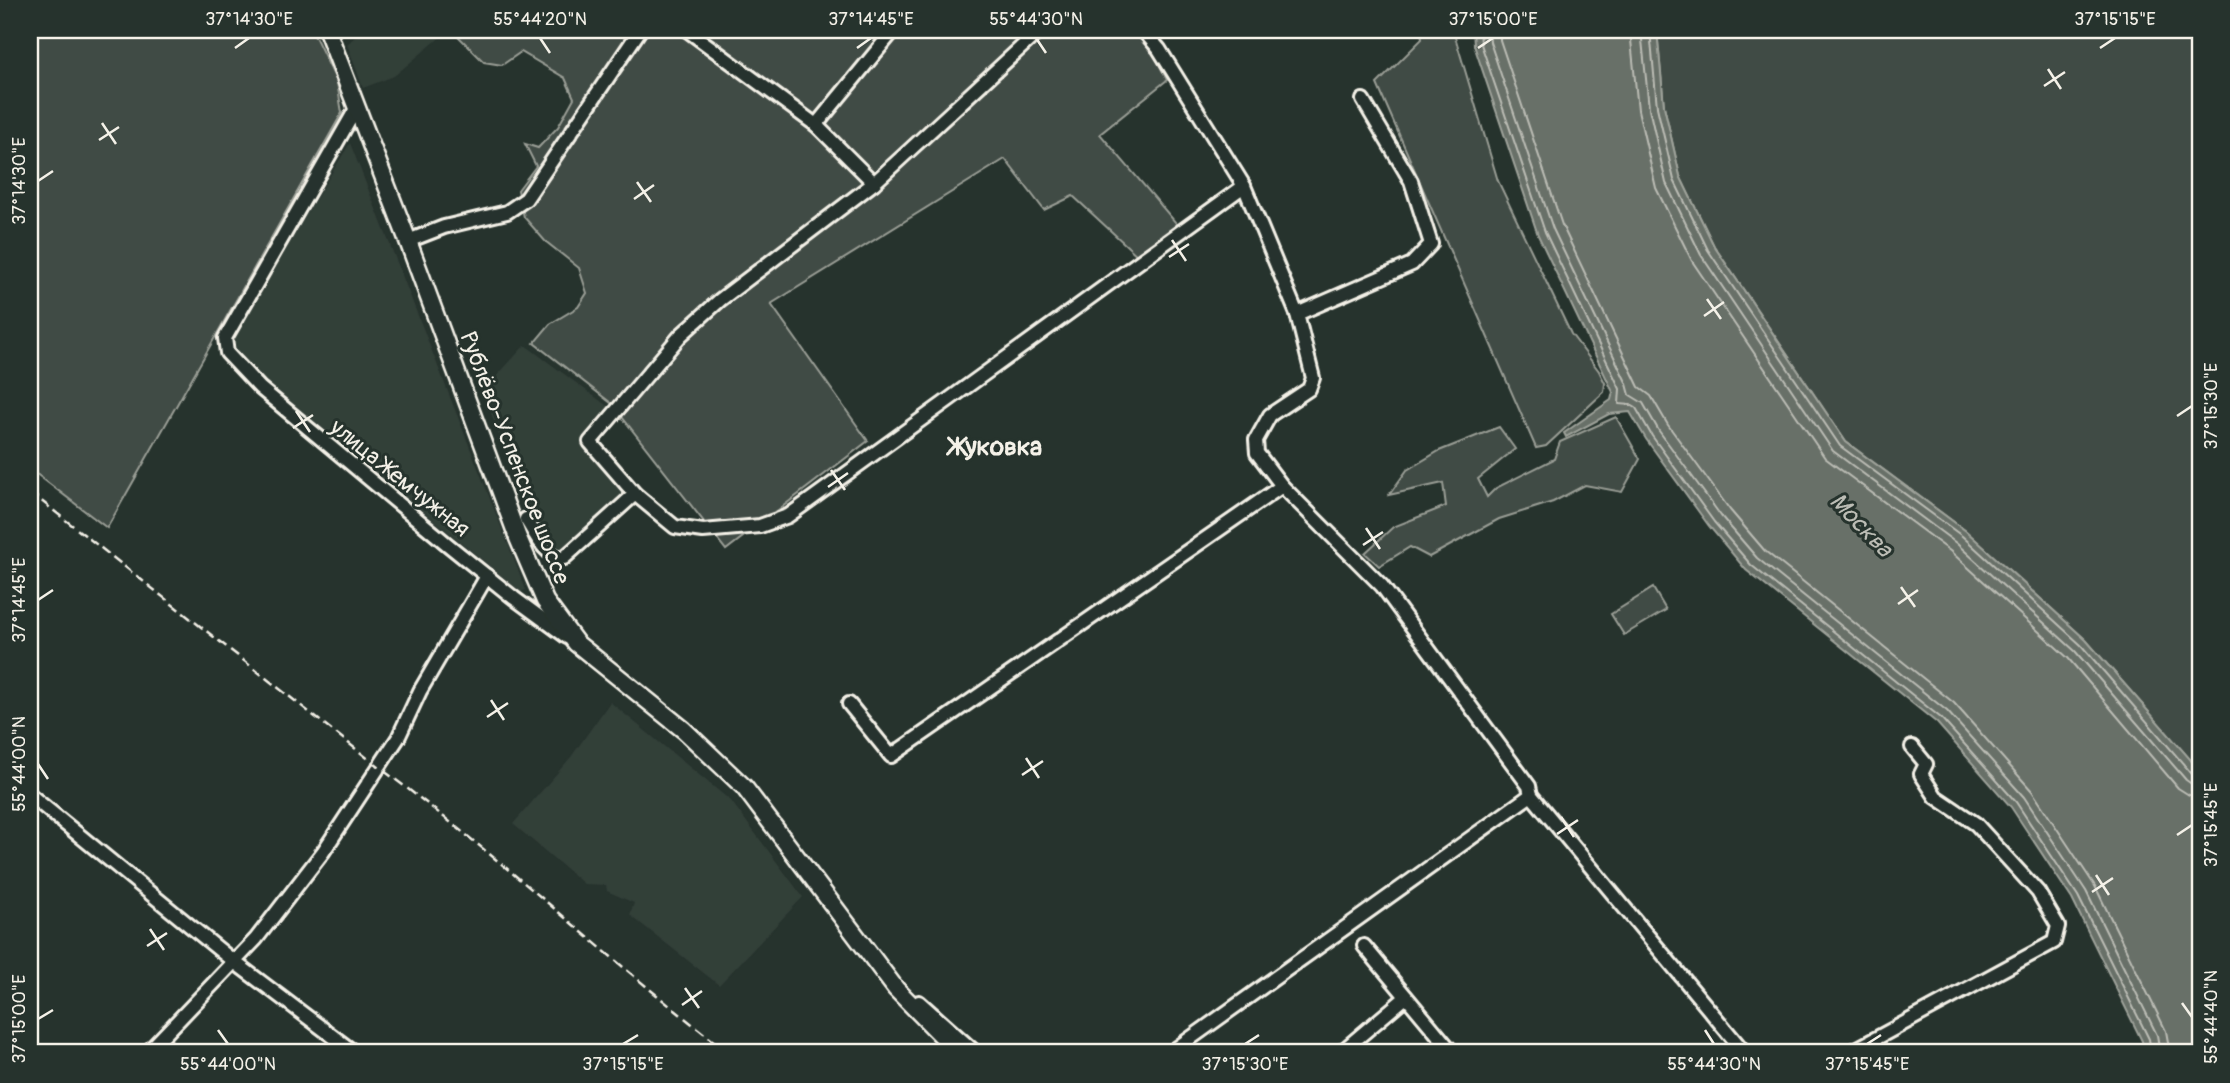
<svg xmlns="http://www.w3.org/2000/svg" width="2230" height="1083" font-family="Pangolin,sans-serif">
  <rect width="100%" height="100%" fill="#26332d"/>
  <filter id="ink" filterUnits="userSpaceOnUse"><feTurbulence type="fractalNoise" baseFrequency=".0143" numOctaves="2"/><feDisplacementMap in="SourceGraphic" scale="14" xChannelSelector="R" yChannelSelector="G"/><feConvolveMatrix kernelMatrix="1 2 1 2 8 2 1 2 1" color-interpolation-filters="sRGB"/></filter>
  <g filter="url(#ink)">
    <!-- built -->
    <g fill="#333f39">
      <path d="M 363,30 L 449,30 L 394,76 L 363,88 L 347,44 Z"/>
      <path d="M 350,143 L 526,590 L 521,592 L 239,359 L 234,339 L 235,331 Z"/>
      <path d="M 525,345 L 614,411 L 583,444 L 629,496 L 548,570 L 483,391 Z"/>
      <path d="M 610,702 L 731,801 L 803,897 L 719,985 L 630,915 L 634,903 L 607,891 L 606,885 L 584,884 L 513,824 L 571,757 Z"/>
    </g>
    <!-- green -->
    <g fill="#414b45" stroke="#9a9e96" stroke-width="2">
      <path d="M 30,30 L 312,30 L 337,82 L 342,113 L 107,528 L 30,469 Z"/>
      <path d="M 459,30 L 1142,30 L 1167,80 L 1100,134 L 1182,230 L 1140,258 L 1073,196 L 1044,210 L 1005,159 L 771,304 L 868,441 L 726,550 L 611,403 L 534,343 L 550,324 L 578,307 L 587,293 L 579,268 L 545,241 L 524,217 L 518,190 L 536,166 L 525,144 L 538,148 L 558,127 L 574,98 L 565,78 L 521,52 L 502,65 L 484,62 L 456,34 Z"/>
      <path d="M 1421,30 L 1453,30 L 1498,181 L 1571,334 L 1599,371 L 1605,383 L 1604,392 L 1546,446 L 1536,448 L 1377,84 L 1422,39 Z"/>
      <path d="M 1657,30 L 2200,30 L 2200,774 L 2190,759 L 2086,640 L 1966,531 L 1846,442 L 1714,246 L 1680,176 L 1664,106 Z"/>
      <path d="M 1616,417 L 1640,459 L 1622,492 L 1585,485 L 1553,502 L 1499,519 L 1429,557 L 1410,547 L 1379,566 L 1365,553 L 1393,527 L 1446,506 L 1443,483 L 1389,495 L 1407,470 L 1439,451 L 1499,427 L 1515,449 L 1478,479 L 1487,497 L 1496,488 L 1554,459 L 1560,442 Z"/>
      <path d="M 1653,588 L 1666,610 L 1624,635 L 1611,614 Z"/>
    </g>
    <!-- water -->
    <path fill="#676f68" stroke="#9fa39b" stroke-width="2" d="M 1473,30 L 1657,30 L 1664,106 L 1680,176 L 1714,246 L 1846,442 L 1966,531 L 2086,640 L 2190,759 L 2200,774 L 2200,1053 L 2144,1053 L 2142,1041 L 2072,899 L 2011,807 L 1937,723 L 1746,570 L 1709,526 L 1646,439 L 1630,412 L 1609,414 L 1566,437 L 1564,433 L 1611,400 L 1613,392 L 1538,235 L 1474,45 Z"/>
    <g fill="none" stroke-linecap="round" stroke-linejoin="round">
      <!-- shore -->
      <g stroke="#bcbdb5" stroke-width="2">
        <path d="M 1480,30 L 1481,44 L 1545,232 L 1620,389 L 1619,404 L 1631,405 L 1636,408 L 1652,436 L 1714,522 L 1751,565 L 1941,718 L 2016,802 L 2078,896 L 2149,1039 L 2151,1053"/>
        <path d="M 1489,30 L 1490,42 L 1553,229 L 1627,384 L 1630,395 L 1643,403 L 1659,431 L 1721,516 L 1757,558 L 1947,711 L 2024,797 L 2086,891 L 2157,1035 L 2160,1053"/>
        <path d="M 1500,30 L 1500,40 L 1562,225 L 1639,387 L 1651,396 L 1668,425 L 1730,510 L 1765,551 L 1954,703 L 2032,791 L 2095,886 L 2166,1031 L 2170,1053"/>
        <path d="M 1630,30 L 1638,110 L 1656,188 L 1692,261 L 1825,458 L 1950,551 L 2068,658 L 2178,788 L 2189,795 L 2200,796"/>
        <path d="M 1641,30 L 1649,108 L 1666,183 L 1701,255 L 1833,451 L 1956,543 L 2075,651 L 2186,780 L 2193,785 L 2200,786"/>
        <path d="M 1650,30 L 1657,107 L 1674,180 L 1708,250 L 1840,446 L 1962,536 L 2081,645 L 2192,774 L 2200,777"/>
      </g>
      <!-- minor casing -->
      <g stroke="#f4f1e8" stroke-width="18">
        <g id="minor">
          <path d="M 687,30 L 816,125 L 894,30"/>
          <path d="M 1040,30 L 874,183 L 720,300 L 681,335 L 590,442 L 635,494 L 675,527 L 703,531 L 760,526 L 788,516 L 1244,186"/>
          <path d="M 1143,30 L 1159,49 L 1244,186 L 1297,314 L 1313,378 L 1309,389 L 1270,415 L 1256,440 L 1257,453 L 1282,486 L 1382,586 L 1529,786 L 1531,795 L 1745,1053"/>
          <path d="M 357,107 L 225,338 L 227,353 L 260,388 L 447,544 L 514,598 L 567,637"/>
          <path d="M 816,125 L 874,183"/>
          <path d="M 408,241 L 444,227 L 507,212 L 526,199 L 640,30"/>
          <path d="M 1297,314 L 1412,264 L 1431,244 L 1411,181 L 1363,100"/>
          <path d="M 526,519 C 534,532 546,559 564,558 L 635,494"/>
          <path d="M 849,704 L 891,756 L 1282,486"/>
          <path d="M 30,795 L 233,961 L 355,1053"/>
          <path d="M 1364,946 L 1453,1053"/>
          <path d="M 919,1002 L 976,1053"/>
          <path d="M 147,1053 L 256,939 L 323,852 L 398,738 L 420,691 L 487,576"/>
          <path d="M 1170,1053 L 1531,795"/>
          <path d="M 1340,1053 L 1406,997"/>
          <path d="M 1849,1053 L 2054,942 L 2058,926 L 2038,892 L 1976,824 L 1936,797 L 1921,774 L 1926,764 L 1912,747"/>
        </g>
      </g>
      <!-- major casing -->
      <g stroke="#f4f1e8" stroke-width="21">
        <path id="major" d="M 327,30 L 408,241 L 518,538 L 545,601 L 576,643 L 684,730 L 744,787 L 896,989 L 959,1053"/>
      </g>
      <!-- minor -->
      <use href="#minor" stroke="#26332d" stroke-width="12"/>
      <!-- major -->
      <use href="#major" stroke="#26332d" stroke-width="16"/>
      <!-- rail -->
      <path stroke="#f4f1e8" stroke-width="2.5" stroke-dasharray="10 5" stroke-linecap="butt" d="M 30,492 L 380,768 C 501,857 610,961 729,1053"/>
    </g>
  </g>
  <!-- ticks -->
  <path fill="none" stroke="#f4f1e8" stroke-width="2.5" d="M 540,38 L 550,53M 1036,38 L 1046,53M 235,48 L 249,38M 857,48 L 871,38M 1478,48 L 1493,38M 2100,48 L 2115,38M 2048,69 L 2061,89M 2044,86 L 2065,72M 102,123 L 116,144M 99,140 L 119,127M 38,181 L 53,171M 637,182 L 651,202M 634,199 L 654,185M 1172,240 L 1186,261M 1169,257 L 1189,244M 1707,299 L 1721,319M 1704,316 L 1724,302M 296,411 L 310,432M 2177,416 L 2192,406M 293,428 L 313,415M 831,470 L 845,490M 828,487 L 848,473M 1366,528 L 1380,549M 1363,545 L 1383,532M 1901,587 L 1915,607M 38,600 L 53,590M 1898,604 L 1918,590M 491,700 L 504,720M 487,717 L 508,703M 1026,758 L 1039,778M 38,764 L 48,779M 1022,775 L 1043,761M 1561,817 L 1574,837M 1557,834 L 1578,820M 2177,835 L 2192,825M 2096,875 L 2109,895M 2092,892 L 2113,878M 150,929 L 164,950M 147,946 L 167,933M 685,988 L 699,1008M 2182,1003 L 2192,1017M 682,1005 L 702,991M 38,1019 L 53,1010M 218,1030 L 228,1044M 1705,1030 L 1714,1044M 623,1044 L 638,1035M 1245,1044 L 1259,1035M 1867,1044 L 1881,1035"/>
  <g text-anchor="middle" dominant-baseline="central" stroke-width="6" stroke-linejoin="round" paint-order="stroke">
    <!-- street labels -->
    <g font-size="23" fill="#f4f1e8" stroke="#26332d">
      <text transform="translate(515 458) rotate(69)">Рублёво-Успенское шоссе</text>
      <text transform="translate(400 478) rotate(39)">улица Жемчужная</text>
    </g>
    <!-- water labels -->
    <g font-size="24" font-style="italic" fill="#bcbdb5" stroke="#26332d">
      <text transform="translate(1861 525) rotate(46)">Москва</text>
    </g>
    <!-- quarter labels -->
    <g font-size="26" font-weight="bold" fill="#f4f1e8" stroke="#26332d">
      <text x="996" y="447">Жуковка</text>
    </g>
  </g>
  <!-- margin -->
  <rect width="2230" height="1083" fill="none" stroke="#26332d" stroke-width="77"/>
  <rect x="38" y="38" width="2154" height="1006" fill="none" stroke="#f4f1e8" stroke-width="2.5"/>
  <g font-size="18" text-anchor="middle" fill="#f4f1e8">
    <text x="249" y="25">37°14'30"E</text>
    <text x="540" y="25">55°44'20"N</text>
    <text x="871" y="25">37°14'45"E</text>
    <text x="1036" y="25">55°44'30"N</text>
    <text x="1493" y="25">37°15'00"E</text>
    <text x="2115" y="25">37°15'15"E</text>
    <text transform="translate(19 181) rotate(-90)" y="6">37°14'30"E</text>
    <text transform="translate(2211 406) rotate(-90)" y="6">37°15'30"E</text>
    <text transform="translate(19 600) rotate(-90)" y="6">37°14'45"E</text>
    <text transform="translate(19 764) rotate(-90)" y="6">55°44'00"N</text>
    <text transform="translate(2211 825) rotate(-90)" y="6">37°15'45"E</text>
    <text transform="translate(2211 1017) rotate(-90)" y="6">55°44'40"N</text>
    <text transform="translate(19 1019) rotate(-90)" y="6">37°15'00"E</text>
    <text x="228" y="1070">55°44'00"N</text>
    <text x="623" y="1070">37°15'15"E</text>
    <text x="1245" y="1070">37°15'30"E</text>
    <text x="1714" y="1070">55°44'30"N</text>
    <text x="1867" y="1070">37°15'45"E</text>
  </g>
</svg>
